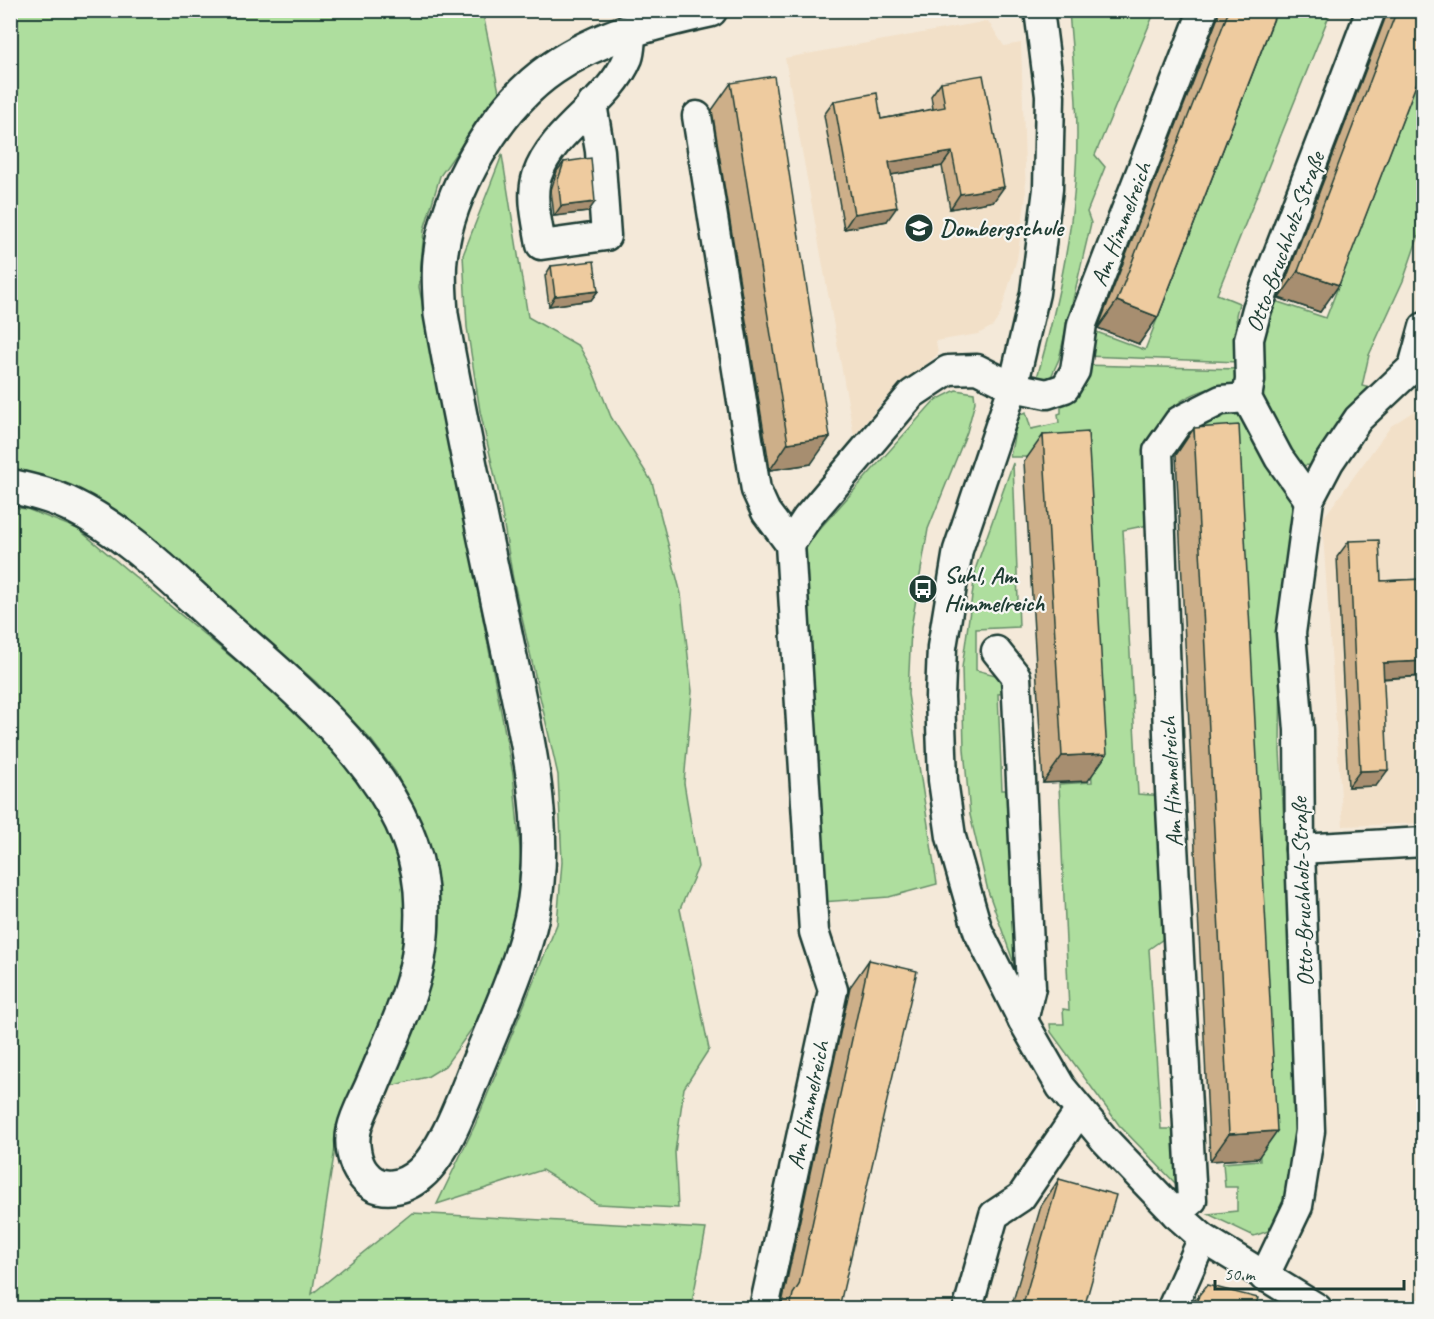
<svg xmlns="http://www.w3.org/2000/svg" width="1434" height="1319" font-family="Caveat,sans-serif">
  <rect width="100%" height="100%" fill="#f4e9d9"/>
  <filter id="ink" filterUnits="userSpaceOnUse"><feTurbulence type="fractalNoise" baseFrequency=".0167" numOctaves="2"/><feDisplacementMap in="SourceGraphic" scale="12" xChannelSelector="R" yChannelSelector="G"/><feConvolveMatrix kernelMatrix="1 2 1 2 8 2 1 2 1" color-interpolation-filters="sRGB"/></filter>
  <g filter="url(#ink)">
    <!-- built -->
    <g fill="#f2e0c8">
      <path d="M 988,21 L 1004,46 L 1021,43 L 1026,196 L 1017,259 L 1000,315 L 993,326 L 978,334 L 936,341 L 938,354 L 885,399 L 854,436 L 785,58 Z"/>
      <path d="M 1423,405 L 1423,823 L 1343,826 L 1322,520 L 1391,426 Z"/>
    </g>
    <!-- green -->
    <g fill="#aede9e" stroke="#668e69" stroke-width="1.5">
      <path d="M 470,10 L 483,14 L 499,92 L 440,176 L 424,230 L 419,287 L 513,774 L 521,859 L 515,918 L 484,1012 L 445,1066 L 427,1077 L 391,1086 L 433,975 L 440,925 L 438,883 L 430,846 L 396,773 L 372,741 L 316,682 L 167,551 L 97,499 L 41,475 L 11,471 L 11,11 Z"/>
      <path d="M 1069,11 L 1155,11 L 1095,155 L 1105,167 L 1087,212 L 1091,223 L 1059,359 L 1051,377 L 1042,383 L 1036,381 C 1059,301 1077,218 1077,134 C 1077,93 1072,51 1069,11 Z"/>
      <path d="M 1277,11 L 1331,11 L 1217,294 L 1239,303 L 1236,315 L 1238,362 L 1086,356 L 1094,331 L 1145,350 Z"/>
      <path d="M 1423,67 L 1423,223 L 1403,281 L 1369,355 L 1362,386 L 1374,389 L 1314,465 L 1292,466 C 1283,451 1270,433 1265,416 C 1254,377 1261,338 1272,300 L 1326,318 Z"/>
      <path d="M 502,155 L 528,317 L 579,346 L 592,369 L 611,417 L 652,482 L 681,594 L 692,691 L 684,783 L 698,867 L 680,909 L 709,1049 L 684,1088 L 675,1152 L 678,1208 L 597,1204 L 542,1170 L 437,1204 L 475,1125 L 557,924 L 562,862 L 558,775 L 513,579 L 498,490 L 480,411 L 467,327 L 463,255 Z"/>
      <path d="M 1083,365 L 1238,369 L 1239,383 C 1219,386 1199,389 1181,401 C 1157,417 1153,496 1148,525 L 1123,530 L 1138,794 L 1165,796 L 1170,934 L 1149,949 L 1161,1129 L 1180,1129 L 1178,1186 L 1119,1125 L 1051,1032 L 1050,1024 L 1064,1024 L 1063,1009 L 1069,1010 L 1059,784 L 1092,782 L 1073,457 L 1010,457 L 1018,416 L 1026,412 L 1031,429 L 1059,423 L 1058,414 L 1061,413 L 1061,401 Z"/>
      <path d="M 956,390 L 974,393 L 975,402 L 967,432 L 928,529 L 911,628 L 908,694 L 937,884 L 889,897 L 822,902 L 806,544 L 934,401 Z"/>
      <path d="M 1213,412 L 1236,412 L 1242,417 L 1298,512 L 1281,643 L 1280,751 L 1301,1122 L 1289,1192 L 1280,1215 L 1268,1231 L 1254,1236 L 1208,1214 L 1237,1211 L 1237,1187 L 1225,1187 L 1223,1163 L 1260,1160 L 1223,451 L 1173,453 L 1196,421 Z"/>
      <path d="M 1013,463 L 1019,627 L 976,629 L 976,670 L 1007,678 L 1008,693 L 998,694 L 1002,790 L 1012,790 L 1017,972 L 988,891 L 970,815 L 964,749 L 962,668 L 976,567 Z"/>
      <path d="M 10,507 L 27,509 L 78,529 L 290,706 C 368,783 427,855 398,972 C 386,1020 359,1064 343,1111 C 336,1130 335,1153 331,1173 C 325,1213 319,1254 312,1294 L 412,1213 L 706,1229 L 691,1308 L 11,1308 Z"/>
    </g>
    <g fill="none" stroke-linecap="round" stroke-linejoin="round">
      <!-- minor casing -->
      <g stroke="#1f3d34" stroke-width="33">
        <g id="minor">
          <path d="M 1039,10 L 1050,96 L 1048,189 L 1035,293 L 1013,387 L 958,550 L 942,647 L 940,697 L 943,780 L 951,837 L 978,931 L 1023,1021 L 1061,1087 L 1105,1140 L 1176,1214 L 1203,1238 L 1317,1308"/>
          <path d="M 592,104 L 600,151 L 606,236 L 541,245 C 538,224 530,197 537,176 C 553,128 609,104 628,58 C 631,50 630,39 632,30"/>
          <path d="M 697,116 L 756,490 L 766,512 L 790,544 L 807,518 L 912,394 L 948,370 L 977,369 L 1013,387 L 1047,394 L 1065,388 L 1075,371 L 1082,324 L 1203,11"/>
          <path d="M 1413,367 L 1424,327"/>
          <path d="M 1309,500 L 1279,458 L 1247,398 L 1250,380 L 1249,339 L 1257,309 L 1371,10"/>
          <path d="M 996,651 L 1016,676 L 1031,987 L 1023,1021"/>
          <path d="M 1300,849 L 1424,842"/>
          <path d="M 1176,1214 L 1192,1200 L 1170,789 L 1158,451 L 1179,421 L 1221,400 L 1247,398"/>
          <path d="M 1264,1277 L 1298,1206 L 1310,1131 L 1300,849 L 1299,730 L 1291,633 L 1309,500 L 1329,462 L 1358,419 L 1413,367 L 1424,363"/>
          <path d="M 764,1308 L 833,990 L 814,932 L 790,544"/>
          <path d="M 968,1308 L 994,1215 L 1021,1197 L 1080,1110"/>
          <path d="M 1172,1308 L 1203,1238"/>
        </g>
      </g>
      <!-- major casing -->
      <g stroke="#1f3d34" stroke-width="38">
        <path id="major" d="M 10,486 C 32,491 53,496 73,506 C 126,532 168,575 212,615 C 291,686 411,776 421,890 C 423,918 422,946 415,973 C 405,1013 387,1049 372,1086 C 366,1100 357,1115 354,1130 C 351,1143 354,1163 363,1174 C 378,1194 403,1189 420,1174 C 447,1151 466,1092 480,1059 C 503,1003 532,943 537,882 C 545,803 523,720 507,643 C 484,533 460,424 441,314 C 440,296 438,277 440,259 C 447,192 497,106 553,68 C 599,36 655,22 710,10"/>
      </g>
      <!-- minor -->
      <use href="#minor" stroke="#f6f6f2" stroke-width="28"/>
      <!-- major -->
      <use href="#major" stroke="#f6f6f2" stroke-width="33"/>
    </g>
    <!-- wall -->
    <g fill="#cdaf89" stroke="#1f3d34" stroke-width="1.5">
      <path d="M 1218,10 L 1277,10 L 1158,317 L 1139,344 L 1098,328 L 1218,17 Z"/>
      <path d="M 1386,10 L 1424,10 L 1339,285 L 1320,312 L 1279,298 L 1386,16 Z"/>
      <path d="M 941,82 L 994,201 L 950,209 L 942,166 L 891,175 L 887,221 L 844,229 L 824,115 L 834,101 L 881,119 L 933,109 L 931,96 Z"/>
      <path d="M 731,83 L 811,464 L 770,470 L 712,110 Z"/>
      <path d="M 564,162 L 588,212 L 554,216 L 551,190 L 557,171 Z"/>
      <path d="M 551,266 L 598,291 L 591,300 L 549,306 L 545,276 Z"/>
      <path d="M 1194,428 L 1258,1158 L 1210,1161 L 1176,455 Z"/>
      <path d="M 1043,435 L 1088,781 L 1043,783 L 1024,462 Z"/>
      <path d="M 1349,541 L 1381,581 L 1424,579 L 1424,676 L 1383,679 L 1376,786 L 1348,787 L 1337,557 Z"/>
      <path d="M 869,960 L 839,1308 L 781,1308 L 850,987 Z"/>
      <path d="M 1059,1179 L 1084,1308 L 1011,1308 L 1041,1206 Z"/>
      <path d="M 1199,1295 L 1255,1308 L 1189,1308 Z"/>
    </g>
    <!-- shaded-wall -->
    <g fill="#a78e6f" stroke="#1f3d34" stroke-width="1.5">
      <path d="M 952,152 L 942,166 L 879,177 L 889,162 Z"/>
      <path d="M 1004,187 L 994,201 L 950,209 L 960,194 Z"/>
      <path d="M 595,202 L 588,212 L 554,216 L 561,206 Z"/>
      <path d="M 897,207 L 887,221 L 844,229 L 854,214 Z"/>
      <path d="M 1298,271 L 1339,285 L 1320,312 L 1279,298 Z"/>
      <path d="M 598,291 L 591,300 L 549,306 L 555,296 Z"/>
      <path d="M 1117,301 L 1158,317 L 1139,344 L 1098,328 Z"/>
      <path d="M 830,437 L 811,464 L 770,470 L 788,443 Z"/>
      <path d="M 1424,661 L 1424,676 L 1371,679 L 1383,663 Z"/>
      <path d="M 1107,754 L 1088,781 L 1043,783 L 1062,756 Z"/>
      <path d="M 1388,770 L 1376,786 L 1348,787 L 1360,771 Z"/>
      <path d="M 1277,1131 L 1258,1158 L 1210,1161 L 1229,1134 Z"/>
    </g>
    <!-- building -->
    <g fill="#eecb9f" stroke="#1f3d34" stroke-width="1.5">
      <path d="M 1229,10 L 1277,10 L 1158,317 L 1117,301 Z"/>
      <path d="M 1397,10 L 1424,10 L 1424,64 L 1339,285 L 1298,271 Z"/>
      <path d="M 983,75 L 1004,187 L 960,194 L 952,152 L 889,162 L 897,207 L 854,214 L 834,101 L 877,93 L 881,119 L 945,107 L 941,82 Z"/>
      <path d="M 774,76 L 830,437 L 788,443 L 731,83 Z"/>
      <path d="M 591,158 L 595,202 L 561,206 L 558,180 L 564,162 Z"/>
      <path d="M 594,261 L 598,291 L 555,296 L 551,266 Z"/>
      <path d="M 1239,425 L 1277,1131 L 1229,1134 L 1194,428 Z"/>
      <path d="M 1088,432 L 1107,754 L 1062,756 L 1043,435 Z"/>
      <path d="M 1379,540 L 1381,581 L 1424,579 L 1424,661 L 1383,663 L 1388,770 L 1360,771 L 1349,541 Z"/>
      <path d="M 869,960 L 917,971 L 839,1308 L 790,1308 L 793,1294 L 799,1285 Z"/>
      <path d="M 1059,1179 L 1116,1195 L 1084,1308 L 1022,1308 Z"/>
      <path d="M 1207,1285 L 1258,1298 L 1255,1308 L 1195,1308 L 1199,1295 Z"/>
    </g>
  </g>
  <!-- icons -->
  <defs>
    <g id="school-disc" transform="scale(1.5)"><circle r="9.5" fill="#1f3d34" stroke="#f6f6f2"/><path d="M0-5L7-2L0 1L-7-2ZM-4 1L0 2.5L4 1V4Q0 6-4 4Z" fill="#fff"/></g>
    <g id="bus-disc" transform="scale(1.5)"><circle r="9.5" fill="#1f3d34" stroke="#f6f6f2"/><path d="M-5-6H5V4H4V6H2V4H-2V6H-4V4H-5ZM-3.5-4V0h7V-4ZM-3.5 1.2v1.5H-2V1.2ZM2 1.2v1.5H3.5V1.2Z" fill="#fff"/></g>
  </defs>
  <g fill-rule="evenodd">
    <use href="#school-disc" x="919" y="228"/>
    <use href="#bus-disc" x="923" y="589"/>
  </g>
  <g text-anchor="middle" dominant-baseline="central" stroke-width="4.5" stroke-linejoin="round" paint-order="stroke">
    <!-- street labels -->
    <g font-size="24" fill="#1f3d34" stroke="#f6f6f2">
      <text transform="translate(1121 224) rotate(-69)">Am Himmelreich</text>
      <text transform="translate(1285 242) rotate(-70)">Otto-Bruchholz-Straße</text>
      <text transform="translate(1171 782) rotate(-93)">Am Himmelreich</text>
      <text transform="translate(1302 892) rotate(-92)">Otto-Bruchholz-Straße</text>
      <text transform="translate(808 1105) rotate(-78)">Am Himmelreich</text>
    </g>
    <!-- poi labels -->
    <g font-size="24" font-weight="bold" fill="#1f3d34" stroke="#f6f6f2" text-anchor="start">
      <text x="940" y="228">Dombergschule</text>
      <text x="944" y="575">Suhl, Am<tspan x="944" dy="28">Himmelreich</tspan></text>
    </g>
  </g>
  <!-- margin -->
  <rect width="1434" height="1319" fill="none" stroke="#f6f6f2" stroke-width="36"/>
  <rect x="18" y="18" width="1398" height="1283" fill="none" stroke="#1f3d34" stroke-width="2" filter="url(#ink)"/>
  <!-- scale -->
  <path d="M1215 1280v9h189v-9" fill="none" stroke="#1f3d34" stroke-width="3"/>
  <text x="1224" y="1280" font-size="18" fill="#1f3d34" stroke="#f6f6f2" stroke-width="4.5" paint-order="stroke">50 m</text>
</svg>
